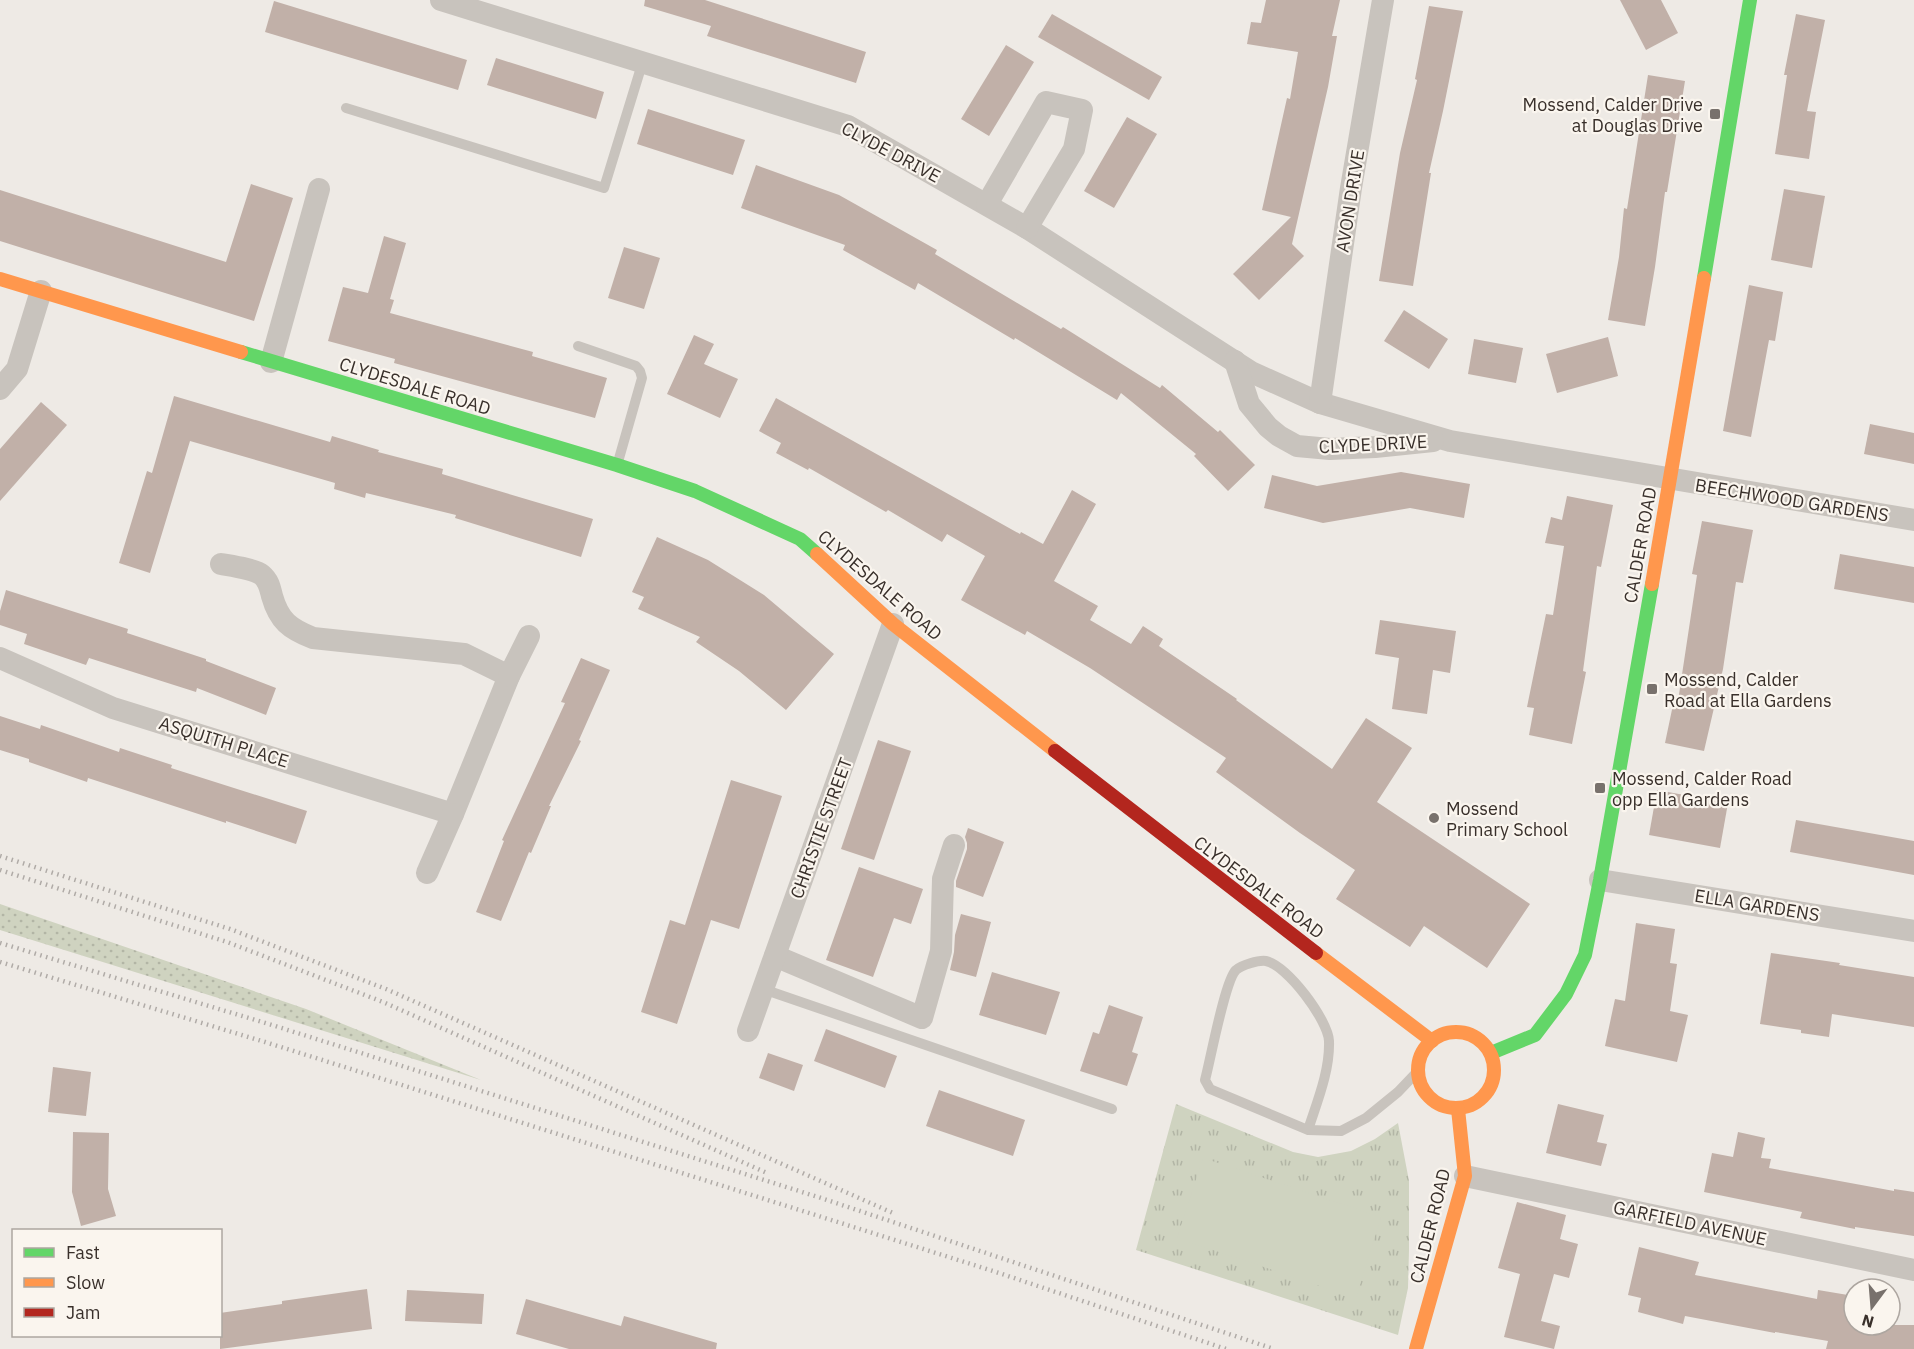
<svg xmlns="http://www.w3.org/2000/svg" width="1914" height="1349" font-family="'IBM Plex Sans',sans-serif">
  <defs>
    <pattern id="grass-dots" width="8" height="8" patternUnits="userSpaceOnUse" patternTransform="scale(1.5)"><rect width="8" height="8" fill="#cfd3c0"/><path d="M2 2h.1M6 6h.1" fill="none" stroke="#b2b5a5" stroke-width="1.8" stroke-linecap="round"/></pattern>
    <pattern id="park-tufts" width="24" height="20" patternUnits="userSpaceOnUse" patternTransform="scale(1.5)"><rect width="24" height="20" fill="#cfd3c0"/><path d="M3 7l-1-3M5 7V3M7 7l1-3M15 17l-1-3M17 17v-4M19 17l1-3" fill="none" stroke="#b2b5a5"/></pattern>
  </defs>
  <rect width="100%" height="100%" fill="#eeeae5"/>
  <!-- grass -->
  <path fill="url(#grass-dots)" d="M 0,904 L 306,1009 L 481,1080 L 0,930 Z"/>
  <!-- park -->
  <path fill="url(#park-tufts)" d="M 1176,1104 L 1293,1152 L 1318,1157 L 1351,1151 L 1375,1139 L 1398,1123 L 1409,1181 L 1409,1250 L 1408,1288 L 1398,1335 L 1136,1250 Z"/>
  <!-- pitch -->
  <path fill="#cfd3c0" d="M 1203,1158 L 1381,1217 L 1356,1298 L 1177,1238 Z"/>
  <!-- building -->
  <g fill="#c1b0a8">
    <path d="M 645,0 L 705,0 L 866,52 L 856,83 L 707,36 L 711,26 L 644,6 Z"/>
    <path d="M 1266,0 L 1340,0 L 1332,36 L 1337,36 L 1328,87 L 1292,244 L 1304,256 L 1259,300 L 1233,274 L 1291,217 L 1262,210 L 1287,98 L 1290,99 L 1298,52 L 1247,44 L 1251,22 L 1261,23 Z"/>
    <path d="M 1620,0 L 1661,0 L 1678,33 L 1646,50 Z"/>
    <path d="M 274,1 L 467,60 L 458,90 L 265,32 Z"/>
    <path d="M 1429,6 L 1463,11 L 1443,111 L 1429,173 L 1431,173 L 1413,286 L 1379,281 L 1400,153 L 1417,80 L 1415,79 Z"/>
    <path d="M 1052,14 L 1162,77 L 1149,100 L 1038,37 Z"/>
    <path d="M 1796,14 L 1825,20 L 1807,111 L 1816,112 L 1809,159 L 1775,154 L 1787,75 L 1784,75 Z"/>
    <path d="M 1006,45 L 1034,62 L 989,136 L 961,119 Z"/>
    <path d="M 496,58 L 604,92 L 596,119 L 487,85 Z"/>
    <path d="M 1648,75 L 1685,81 L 1667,192 L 1665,192 L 1655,267 L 1645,326 L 1608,320 L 1619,257 L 1624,208 L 1627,209 Z"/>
    <path d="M 648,109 L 745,140 L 733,175 L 637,144 Z"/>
    <path d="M 1127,117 L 1157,134 L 1114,208 L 1084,191 Z"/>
    <path d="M 756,165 L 839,195 L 937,250 L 935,254 L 1061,329 L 1063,327 L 1160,388 L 1162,385 L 1218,432 L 1220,430 L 1255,465 L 1228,491 L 1194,456 L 1196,454 L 1121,393 L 1117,400 L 1015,338 L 1014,340 L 918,283 L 915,290 L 843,250 L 845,245 L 741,208 Z"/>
    <path d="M 251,184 L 293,198 L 254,321 L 0,241 L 0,190 L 226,262 Z"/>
    <path d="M 1784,189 L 1825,196 L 1812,268 L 1771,260 Z"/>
    <path d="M 384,236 L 406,243 L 390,299 L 394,300 L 390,313 L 533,352 L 532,356 L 607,378 L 595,418 L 394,363 L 395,359 L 328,341 L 343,287 L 368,293 Z"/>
    <path d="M 624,247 L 660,258 L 644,309 L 608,298 Z"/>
    <path d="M 1749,285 L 1783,292 L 1775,341 L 1769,340 L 1751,437 L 1723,431 Z"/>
    <path d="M 1404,310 L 1448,339 L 1429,369 L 1384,341 Z"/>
    <path d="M 694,335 L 714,344 L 704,364 L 738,379 L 720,418 L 667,394 Z"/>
    <path d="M 1608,337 L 1618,376 L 1557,393 L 1546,354 Z"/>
    <path d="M 1474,339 L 1523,348 L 1516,383 L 1468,374 Z"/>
    <path d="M 174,396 L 330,442 L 332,436 L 379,450 L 378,452 L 443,469 L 442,474 L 593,519 L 581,557 L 455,518 L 456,515 L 366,493 L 365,498 L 334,489 L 335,483 L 190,441 L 150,573 L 119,563 L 147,471 L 152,473 Z"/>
    <path d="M 776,398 L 1020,534 L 1021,532 L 1043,544 L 1072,490 L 1096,504 L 1054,581 L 1098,606 L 1090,620 L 1131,644 L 1143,626 L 1163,639 L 1159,646 L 1237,699 L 1236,700 L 1332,769 L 1366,718 L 1412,748 L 1377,802 L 1530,904 L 1487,968 L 1424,926 L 1410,947 L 1336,899 L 1355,870 L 1300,833 L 1216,772 L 1226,758 L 1090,668 L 1027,631 L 1025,635 L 961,600 L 985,556 L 947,534 L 942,542 L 888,510 L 886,512 L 809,468 L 808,470 L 776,453 L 781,443 L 759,431 Z"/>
    <path d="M 41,402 L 67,425 L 0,501 L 0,449 Z"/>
    <path d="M 1870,424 L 1914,433 L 1914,464 L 1864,454 Z"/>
    <path d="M 1401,472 L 1470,484 L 1464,518 L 1410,508 L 1323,523 L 1264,508 L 1272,475 L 1317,486 Z"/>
    <path d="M 1567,496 L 1613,505 L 1601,567 L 1597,566 L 1583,671 L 1586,672 L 1572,744 L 1529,735 L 1534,708 L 1527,707 L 1546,614 L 1553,615 L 1564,546 L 1545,543 L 1551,517 L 1562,520 Z"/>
    <path d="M 1702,521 L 1753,530 L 1743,583 L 1736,582 L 1723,669 L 1704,751 L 1665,743 L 1674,700 L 1678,701 L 1697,575 L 1692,574 Z"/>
    <path d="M 657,537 L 708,560 L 764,595 L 834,654 L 786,710 L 739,671 L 696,642 L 700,637 L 638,609 L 644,597 L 632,592 Z"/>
    <path d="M 1840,554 L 1914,567 L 1914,603 L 1834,589 Z"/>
    <path d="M 6,590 L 128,629 L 127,633 L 206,659 L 206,661 L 276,688 L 266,715 L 197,688 L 196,692 L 89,658 L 86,665 L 24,644 L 27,634 L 0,625 L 0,611 Z"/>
    <path d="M 1380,620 L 1456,631 L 1450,673 L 1433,670 L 1427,714 L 1392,709 L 1399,658 L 1375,654 Z"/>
    <path d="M 581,658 L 610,670 L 579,740 L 581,741 L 549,806 L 551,806 L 531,853 L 529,852 L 501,921 L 476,912 L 504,841 L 502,840 L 565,703 L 561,702 Z"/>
    <path d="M 0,716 L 40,729 L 41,725 L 119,752 L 120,748 L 172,765 L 171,768 L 307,811 L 296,844 L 226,821 L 226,823 L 88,778 L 87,782 L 29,762 L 29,759 L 0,750 Z"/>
    <path d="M 878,740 L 911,751 L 874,860 L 841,849 Z"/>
    <path d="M 731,780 L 782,796 L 739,929 L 711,920 L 677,1024 L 641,1012 L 670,920 L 685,925 Z"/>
    <path d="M 1657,790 L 1728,803 L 1720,848 L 1649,835 Z"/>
    <path d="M 1796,820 L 1914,841 L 1914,875 L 1790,852 Z"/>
    <path d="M 968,828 L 1004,842 L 983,897 L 956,887 L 956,881 L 967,849 L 967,843 L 965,837 Z"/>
    <path d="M 859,867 L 923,889 L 911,924 L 894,918 L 873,977 L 826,960 Z"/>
    <path d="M 961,914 L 991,922 L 976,977 L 950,970 L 954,952 L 955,935 Z"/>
    <path d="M 1636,923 L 1675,929 L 1670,963 L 1677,964 L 1670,1011 L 1688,1015 L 1677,1062 L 1605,1046 L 1615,999 L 1625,1001 Z"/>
    <path d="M 1771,953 L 1840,963 L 1839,965 L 1914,977 L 1914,1027 L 1832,1014 L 1829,1037 L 1801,1033 L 1801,1030 L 1760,1024 Z"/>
    <path d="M 992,972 L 1060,992 L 1046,1035 L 979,1015 Z"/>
    <path d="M 1109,1005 L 1143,1017 L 1132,1052 L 1138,1054 L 1127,1086 L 1080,1071 L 1093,1032 L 1099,1034 Z"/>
    <path d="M 826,1029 L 897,1056 L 885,1088 L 814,1061 Z"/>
    <path d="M 768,1053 L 803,1065 L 794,1091 L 759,1078 Z"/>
    <path d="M 53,1067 L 91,1072 L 86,1116 L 48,1112 Z"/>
    <path d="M 939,1090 L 1025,1120 L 1013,1156 L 926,1126 Z"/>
    <path d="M 1558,1104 L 1604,1115 L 1597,1142 L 1607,1144 L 1601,1166 L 1546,1153 Z"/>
    <path d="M 73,1132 L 109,1133 L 108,1189 L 116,1216 L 81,1226 L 72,1192 Z"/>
    <path d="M 1738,1132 L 1765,1138 L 1761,1158 L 1771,1159 L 1769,1168 L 1894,1191 L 1894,1189 L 1914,1192 L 1914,1236 L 1855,1227 L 1855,1229 L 1800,1218 L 1802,1212 L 1704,1192 L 1712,1153 L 1733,1157 Z"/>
    <path d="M 1517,1202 L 1566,1215 L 1560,1239 L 1578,1244 L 1569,1278 L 1554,1274 L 1541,1321 L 1560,1326 L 1554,1349 L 1504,1337 L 1520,1274 L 1498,1268 Z"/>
    <path d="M 1639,1247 L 1699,1262 L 1695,1275 L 1817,1299 L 1818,1290 L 1854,1296 L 1854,1325 L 1914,1325 L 1914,1349 L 1826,1349 L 1828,1341 L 1775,1332 L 1775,1333 L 1685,1316 L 1683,1324 L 1638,1312 L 1641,1298 L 1628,1295 Z"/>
    <path d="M 367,1289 L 372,1329 L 220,1349 L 220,1313 L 282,1304 L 282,1301 Z"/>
    <path d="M 407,1290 L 484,1294 L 482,1324 L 405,1321 Z"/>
    <path d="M 526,1299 L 621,1326 L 624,1316 L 717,1343 L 716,1349 L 569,1349 L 516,1334 Z"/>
  </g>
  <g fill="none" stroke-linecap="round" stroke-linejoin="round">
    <!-- lane -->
    <g stroke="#c8c3bd" stroke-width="10">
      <path d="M 346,108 L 604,188 L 643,61"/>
      <path d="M 578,346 L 636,366 L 640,371 L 642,378 L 618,462"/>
      <path d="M 763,989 L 1112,1109"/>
      <path d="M 1308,1130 C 1317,1102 1330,1071 1329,1041 C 1328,1020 1287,965 1266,961 C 1258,960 1242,965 1236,970 C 1225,980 1210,1062 1205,1080 L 1210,1089 L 1308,1130 L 1341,1131 L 1366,1118 L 1398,1092 L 1418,1071"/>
    </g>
    <!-- street -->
    <g stroke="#c8c3bd" stroke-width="22">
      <path d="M 441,0 L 848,126 L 1027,228 L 1251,372 L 1320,403 L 1450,441 L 1914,520"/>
      <path d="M 987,204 L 1046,102 L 1082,110 L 1074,149 L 1027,228"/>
      <path d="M 1235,361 L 1249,404 L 1268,427 L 1279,436 L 1297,446 L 1330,449 L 1375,447 L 1433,441"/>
      <path d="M 271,362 L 319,189"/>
      <path d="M 0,389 L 17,369 L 41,291"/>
      <path d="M 1320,403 L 1351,188 L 1383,0"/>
      <path d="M 0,658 L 113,708 L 453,814 L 509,676 L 464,654 L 313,638 C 290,629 279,621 272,596 C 270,588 269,581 262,575 C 254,569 232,566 221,564"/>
      <path d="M 509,676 L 529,636"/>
      <path d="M 427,873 L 453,814"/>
      <path d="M 1600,880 L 1914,931"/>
      <path d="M 775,956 L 922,1018 L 941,951 L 943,879 L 954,845"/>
      <path d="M 748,1031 L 893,624"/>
      <path d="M 1465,1176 L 1914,1270"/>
    </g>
    <!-- fast -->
    <g stroke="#63d668" stroke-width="14">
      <path d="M 1704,278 L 1750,0"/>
      <path d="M 241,352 L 617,465 L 695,491 L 800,539 L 817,554"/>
      <path d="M 1491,1053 L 1535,1035 L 1566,994 L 1585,955 L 1600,880 L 1652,584"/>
    </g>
    <!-- slow -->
    <g stroke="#ff974d" stroke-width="14">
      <path d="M 0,279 L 241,352"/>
      <path d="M 817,554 L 893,624 L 1055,751"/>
      <path d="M 1652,584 L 1704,278"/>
      <path d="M 1316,953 L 1432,1041"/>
      <circle cx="1456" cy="1070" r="38"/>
      <path d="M 1416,1349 L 1465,1176 L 1458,1109"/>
    </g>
    <!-- jam -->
    <path stroke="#b3261e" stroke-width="14" d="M 1055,751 L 1316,953"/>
    <!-- rail -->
    <g stroke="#b0aba7" stroke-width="4.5" stroke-dasharray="1.5 4.5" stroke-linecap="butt">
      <path d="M 0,856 L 230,929 L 386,989 L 893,1213"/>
      <path d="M 0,870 L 227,942 L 383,1002 L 767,1173"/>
      <path d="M 0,943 L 272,1025 L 818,1197 L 1274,1349"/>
      <path d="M 0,962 L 265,1042 L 771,1201 L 993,1271 L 1226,1349"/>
    </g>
  </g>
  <!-- markers -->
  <g fill="#78716c" stroke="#faf5ee" stroke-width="2">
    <rect x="1709" y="108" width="12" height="12" rx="3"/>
    <rect x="1646" y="683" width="12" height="12" rx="3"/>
    <rect x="1594" y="782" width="12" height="12" rx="3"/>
    <circle cx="1434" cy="818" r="6"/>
  </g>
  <g text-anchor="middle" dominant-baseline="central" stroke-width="4.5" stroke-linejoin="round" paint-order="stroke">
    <!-- poi labels -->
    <g font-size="18" fill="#39302b" stroke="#faf5ee" text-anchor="start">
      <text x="1703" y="104" text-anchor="end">Mossend, Calder Drive<tspan x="1703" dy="21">at Douglas Drive</tspan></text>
      <text x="1664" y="679">Mossend, Calder<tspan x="1664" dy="21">Road at Ella Gardens</tspan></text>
      <text x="1612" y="778">Mossend, Calder Road<tspan x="1612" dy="21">opp Ella Gardens</tspan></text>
      <text x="1446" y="808">Mossend<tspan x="1446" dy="21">Primary School</tspan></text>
    </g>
    <!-- street labels -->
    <g font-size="18" fill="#39302b" stroke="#faf5ee">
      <text transform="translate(891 152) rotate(28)">CLYDE DRIVE</text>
      <text transform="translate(1350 201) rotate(-81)">AVON DRIVE</text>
      <text transform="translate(415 386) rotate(17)">CLYDESDALE ROAD</text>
      <text transform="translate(1373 444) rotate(-3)">CLYDE DRIVE</text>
      <text transform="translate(1792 500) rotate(9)">BEECHWOOD GARDENS</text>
      <text transform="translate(1640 545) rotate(-80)">CALDER ROAD</text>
      <text transform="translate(880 585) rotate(41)">CLYDESDALE ROAD</text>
      <text transform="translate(224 742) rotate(17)">ASQUITH PLACE</text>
      <text transform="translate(821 828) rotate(-70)">CHRISTIE STREET</text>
      <text transform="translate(1259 887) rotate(37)">CLYDESDALE ROAD</text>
      <text transform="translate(1757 905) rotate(9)">ELLA GARDENS</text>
      <text transform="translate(1690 1223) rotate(12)">GARFIELD AVENUE</text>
      <text transform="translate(1430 1226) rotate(-76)">CALDER ROAD</text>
    </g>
  </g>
  <!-- legend -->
  <rect x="12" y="1229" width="210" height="108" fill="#faf5ee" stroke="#ada6a0" stroke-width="1.5"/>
  <rect x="24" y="1248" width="30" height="9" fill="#63d668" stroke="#ada6a0" stroke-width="1.5"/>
  <text x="66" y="1259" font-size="18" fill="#39302b">Fast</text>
  <rect x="24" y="1278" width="30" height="9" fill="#ff974d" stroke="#ada6a0" stroke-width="1.5"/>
  <text x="66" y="1289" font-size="18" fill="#39302b">Slow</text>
  <rect x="24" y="1308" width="30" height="9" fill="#b3261e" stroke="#ada6a0" stroke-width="1.5"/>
  <text x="66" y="1319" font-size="18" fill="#39302b">Jam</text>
  <!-- north arrow -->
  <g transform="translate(1872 1307) rotate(196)"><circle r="28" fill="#faf5ee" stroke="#ada6a0" stroke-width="1.5"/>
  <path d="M0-4.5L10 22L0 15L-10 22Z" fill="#78716c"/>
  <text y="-9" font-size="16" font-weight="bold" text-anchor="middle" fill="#39302b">N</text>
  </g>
</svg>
